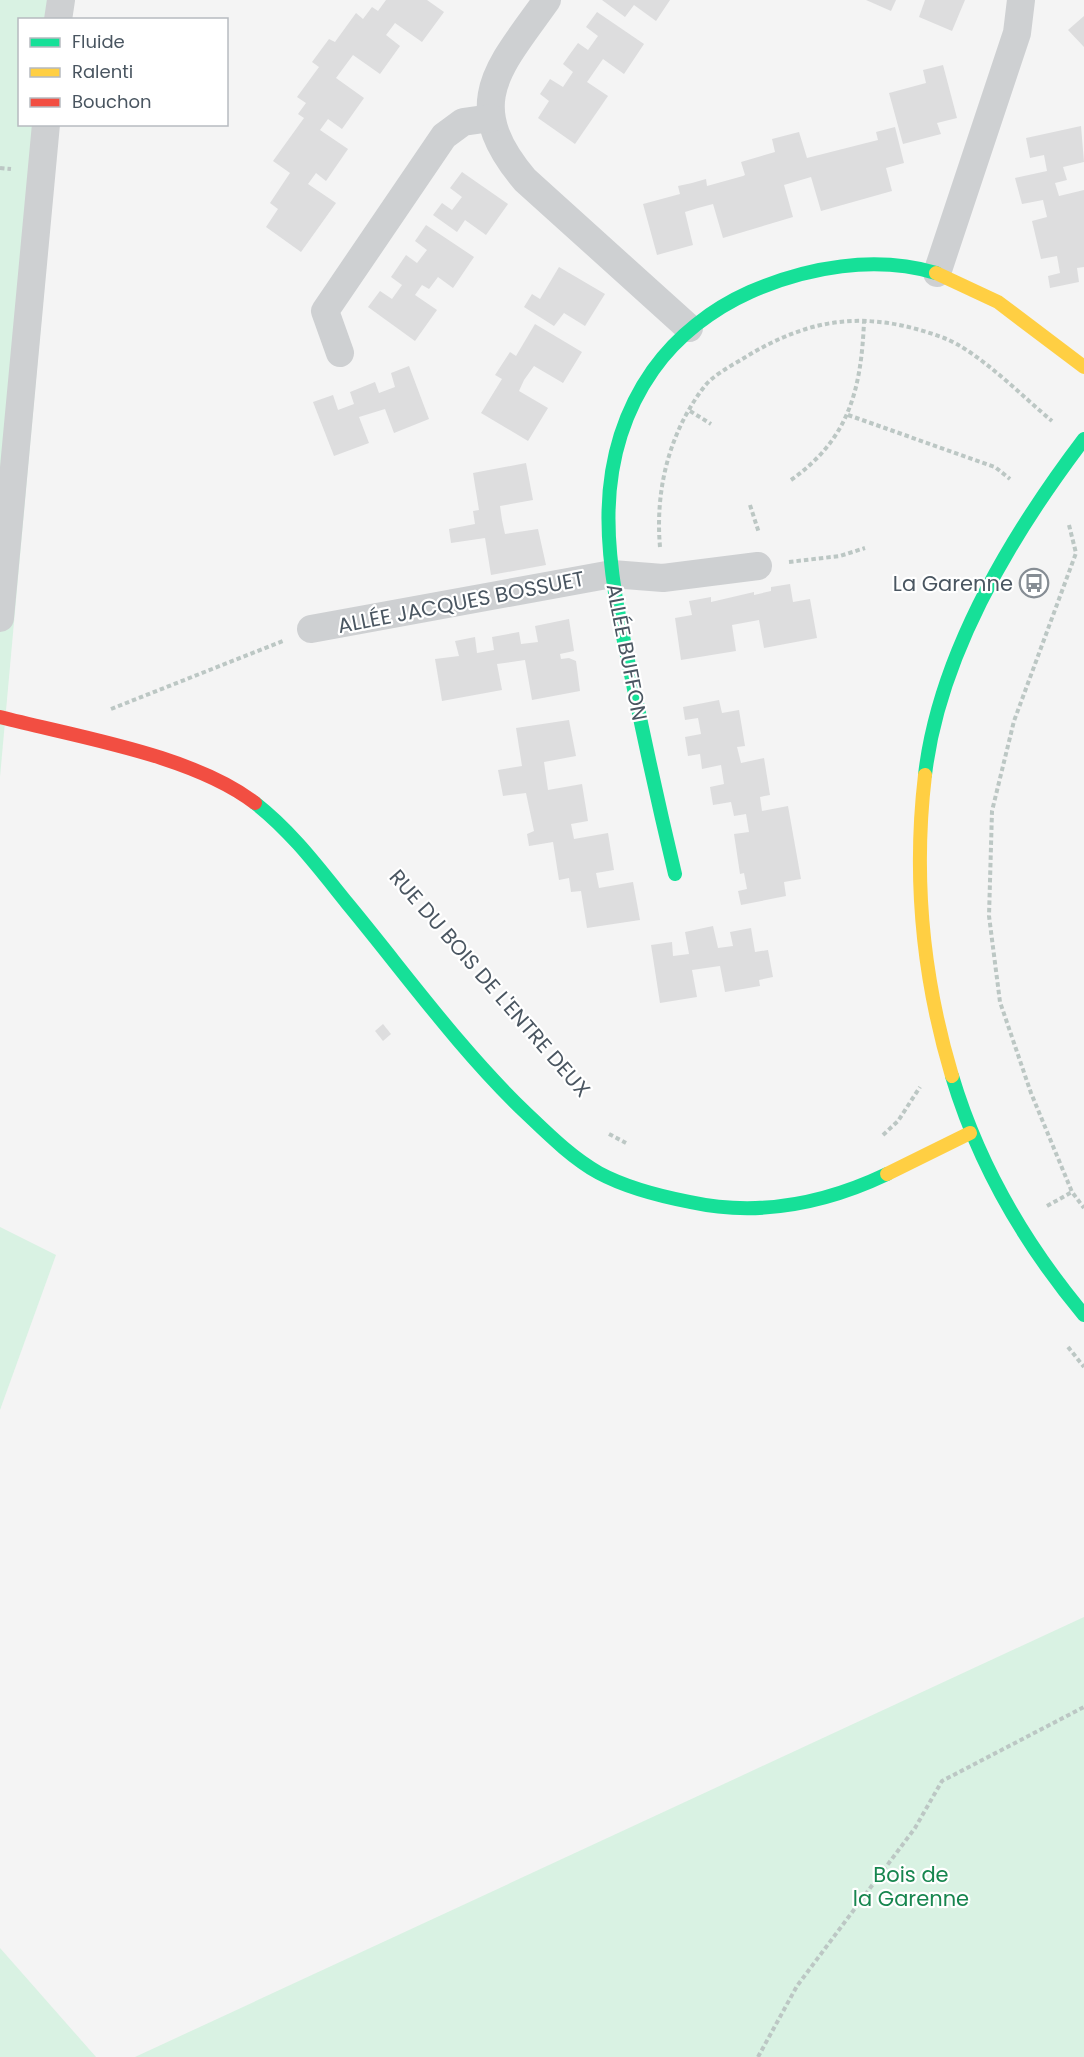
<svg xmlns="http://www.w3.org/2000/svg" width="1084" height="2057" font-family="Poppins,sans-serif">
  <rect width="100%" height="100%" fill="#f4f4f4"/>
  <!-- green -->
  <g fill="#d9f2e3">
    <path d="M 0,0 L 70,0 L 68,19 L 20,20 L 20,124 L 59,125 L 0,777 Z"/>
    <path d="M 0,1227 L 56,1255 L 0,1410 Z"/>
    <path d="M 1084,1617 L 1084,2057 L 135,2057 Z"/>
    <path d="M 0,1948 L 96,2057 L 0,2057 Z"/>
  </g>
  <!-- building -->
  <g fill="#ddddde">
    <path d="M 386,0 L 427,0 L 444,12 L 422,42 L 395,23 L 386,35 L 400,46 L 380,74 L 353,55 L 336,78 L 364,98 L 342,129 L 328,119 L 320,130 L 348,149 L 326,181 L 316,173 L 308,184 L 336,203 L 301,252 L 266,227 L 278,209 L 270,203 L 290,173 L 273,161 L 304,118 L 298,114 L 306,103 L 297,97 L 319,67 L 312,62 L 329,39 L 335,42 L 356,13 L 363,19 L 372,7 L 378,11 Z"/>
    <path d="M 602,0 L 670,0 L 656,21 L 634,5 L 625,17 Z"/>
    <path d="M 866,0 L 896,0 L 891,11 Z"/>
    <path d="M 925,0 L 965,0 L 952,31 L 919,17 Z"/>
    <path d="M 597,12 L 644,44 L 624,74 L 603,59 L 587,82 L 608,96 L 575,144 L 538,118 L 549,101 L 540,94 L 550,79 L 563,87 L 573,72 L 563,64 L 570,54 L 578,43 L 588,50 L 598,36 L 586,27 Z"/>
    <path d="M 1084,16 L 1084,47 L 1068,30 Z"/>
    <path d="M 943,65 L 957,118 L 937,123 L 941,134 L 903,144 L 889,93 L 926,83 L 923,70 Z"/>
    <path d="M 1081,126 L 1084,162 L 1063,167 L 1067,180 L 1055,183 L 1059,196 L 1084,190 L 1084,267 L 1077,268 L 1079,282 L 1050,288 L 1048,276 L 1060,273 L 1057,256 L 1041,259 L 1032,221 L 1047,217 L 1043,200 L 1022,204 L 1015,178 L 1047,171 L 1044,155 L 1030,158 L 1026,138 Z"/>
    <path d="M 895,127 L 904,163 L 886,168 L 892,191 L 821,211 L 811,177 L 784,185 L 793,217 L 723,238 L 713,204 L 698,208 L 685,212 L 693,245 L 657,255 L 643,204 L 680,194 L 678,186 L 692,183 L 706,179 L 707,186 L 743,176 L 745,175 L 741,162 L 775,152 L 772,139 L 799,132 L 807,158 L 878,140 L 876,132 Z"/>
    <path d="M 462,172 L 508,204 L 486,235 L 465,220 L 457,232 L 433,215 L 442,203 L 452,210 L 462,197 L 450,188 Z"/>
    <path d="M 426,225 L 474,257 L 453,288 L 438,277 L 429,289 L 422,285 L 415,295 L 437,310 L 415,341 L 368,307 L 380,291 L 392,299 L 402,285 L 391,277 L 406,255 L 417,263 L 427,250 L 415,241 Z"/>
    <path d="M 559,267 L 605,294 L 585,326 L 564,313 L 554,326 L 524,307 L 532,294 L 540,299 Z"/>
    <path d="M 535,324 L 582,352 L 563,383 L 534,366 L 524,380 L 519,391 L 548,408 L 528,441 L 481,413 L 502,379 L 495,375 L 510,352 L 516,356 Z"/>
    <path d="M 409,366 L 429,419 L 394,433 L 385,409 L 359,417 L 369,443 L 334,456 L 313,402 L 333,395 L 338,410 L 354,404 L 350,392 L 375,382 L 379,393 L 395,387 L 391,373 Z"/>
    <path d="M 526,463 L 533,500 L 500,506 L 502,520 L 505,534 L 538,529 L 546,565 L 491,575 L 485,538 L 451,543 L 449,529 L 475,524 L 473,511 L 479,510 L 473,473 Z"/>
    <path d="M 790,584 L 793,602 L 810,599 L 817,638 L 764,648 L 759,620 L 732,625 L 736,651 L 681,660 L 675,618 L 692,615 L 689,601 L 711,597 L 711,602 L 754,592 L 754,595 L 771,591 L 771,587 Z"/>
    <path d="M 569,619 L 574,651 L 560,654 L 561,659 L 569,658 L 576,661 L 580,691 L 532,700 L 525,660 L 497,664 L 502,690 L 442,701 L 435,659 L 459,656 L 455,641 L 475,637 L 477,653 L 494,650 L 492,637 L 519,632 L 521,644 L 538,642 L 535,626 Z"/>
    <path d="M 719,700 L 722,713 L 739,710 L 745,746 L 737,747 L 741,763 L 764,758 L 770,795 L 760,797 L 762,811 L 788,806 L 801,879 L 784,882 L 786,896 L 741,905 L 738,891 L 747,889 L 744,873 L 740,874 L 734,834 L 749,832 L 746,814 L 734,816 L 731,802 L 713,805 L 710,787 L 724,784 L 721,765 L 702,769 L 700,754 L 688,756 L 685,737 L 701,734 L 698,718 L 685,720 L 683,707 Z"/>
    <path d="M 569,720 L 576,756 L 544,762 L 548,790 L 582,784 L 588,821 L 571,824 L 574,839 L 608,833 L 614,870 L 596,873 L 599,888 L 633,882 L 640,920 L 587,928 L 581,891 L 571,892 L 569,878 L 559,880 L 553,842 L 529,846 L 527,834 L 534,831 L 526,793 L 503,796 L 498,770 L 522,766 L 516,728 Z"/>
    <path d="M 713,926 L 718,948 L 733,946 L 730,932 L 751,928 L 755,952 L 768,950 L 773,977 L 759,980 L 760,986 L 725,992 L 720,966 L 692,970 L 697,997 L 660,1003 L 651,945 L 672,942 L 673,956 L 689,954 L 685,932 Z"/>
    <path d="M 383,1024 L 391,1034 L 383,1041 L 375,1031 Z"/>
  </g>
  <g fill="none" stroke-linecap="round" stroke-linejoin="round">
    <!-- path -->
    <g stroke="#bcc7c4" stroke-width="4" stroke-dasharray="4.5 3" stroke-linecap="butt">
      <path d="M 0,168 L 11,169"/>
      <path d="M 690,411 L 711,424"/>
      <path d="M 848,415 L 995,467 L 1010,479"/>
      <path d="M 791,480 C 849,439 861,390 864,322"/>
      <path d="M 750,505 L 759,533"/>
      <path d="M 1069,525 L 1076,553 L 1014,721 L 992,811 L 989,916 L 1000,1002 L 1031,1093 L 1072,1192 L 1084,1208"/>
      <path d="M 660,547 C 655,490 669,433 704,387 C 713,375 731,366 744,358 C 812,316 869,310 944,338 C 978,351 1023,397 1052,421"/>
      <path d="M 789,562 L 840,556 L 865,548"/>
      <path d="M 111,709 L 283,641"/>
      <path d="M 609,1134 L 626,1143"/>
      <path d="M 883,1135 L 898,1121 L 920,1087"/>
      <path d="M 1047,1206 L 1072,1192"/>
      <path d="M 1068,1347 L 1084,1367"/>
      <path d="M 758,2057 L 797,1986 L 915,1828 L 942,1781 L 1084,1707"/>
    </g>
    <!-- street -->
    <g stroke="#ced0d2" stroke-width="28">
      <path d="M 547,0 C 499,68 460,103 525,180 L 689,328"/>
      <path d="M 58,20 L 61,0"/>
      <path d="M 937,273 L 1017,33 L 1021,0"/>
      <path d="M 340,353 L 325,311 L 444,136 L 463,122 L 491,118"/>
      <path d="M 0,618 L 46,124"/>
      <path d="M 311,629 L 612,574 L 663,578 L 758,566"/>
    </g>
    <!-- fast -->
    <g stroke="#16e098" stroke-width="14">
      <path d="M 925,775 C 939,655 1012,534 1084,439"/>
      <path d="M 255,803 C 291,831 318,867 347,903 C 405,973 460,1050 526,1113 C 548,1134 572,1158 599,1173 C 627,1188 659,1196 690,1202 C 759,1217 824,1204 887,1174"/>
      <path d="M 675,874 C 660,811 646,748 633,684 C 610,576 584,468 653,370 C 677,336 712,309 750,292 C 807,267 875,255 936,273"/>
      <path d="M 952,1076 C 979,1166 1024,1243 1084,1315"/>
    </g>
    <!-- slow -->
    <g stroke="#ffcf43" stroke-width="14">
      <path d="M 936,273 L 998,302 L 1084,367"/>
      <path d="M 925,775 C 913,876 923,979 952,1076"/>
      <path d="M 887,1174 L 970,1133"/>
    </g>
    <!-- jam -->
    <path stroke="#f24e42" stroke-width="14" d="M 0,717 C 77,737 193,755 255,803"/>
  </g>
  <!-- icons -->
  <defs>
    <g id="bus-ring" transform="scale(1.5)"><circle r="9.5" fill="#fff" stroke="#868d94" stroke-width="1.5"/><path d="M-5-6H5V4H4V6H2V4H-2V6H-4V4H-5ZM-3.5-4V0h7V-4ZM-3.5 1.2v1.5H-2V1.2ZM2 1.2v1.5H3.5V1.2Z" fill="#868d94"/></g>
  </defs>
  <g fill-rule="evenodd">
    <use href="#bus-ring" x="1034" y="583"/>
  </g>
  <g text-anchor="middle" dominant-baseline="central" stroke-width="4.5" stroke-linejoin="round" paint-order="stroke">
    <!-- poi labels -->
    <g font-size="21" fill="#4a5661" stroke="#fff" text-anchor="end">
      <text x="1013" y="583">La Garenne</text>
    </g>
    <!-- street labels -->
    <g font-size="21" fill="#4a5661" stroke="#fff">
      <text transform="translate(461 602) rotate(-11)">ALLÉE JACQUES BOSSUET</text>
      <text transform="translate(627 652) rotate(79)">ALLÉE BUFFON</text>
      <text transform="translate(490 983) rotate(49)">RUE DU BOIS DE L'ENTRE DEUX</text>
    </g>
    <!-- park labels -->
    <g font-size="21" fill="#17864f" stroke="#fff">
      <text x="911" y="1874">Bois de<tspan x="911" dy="24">la Garenne</tspan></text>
    </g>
  </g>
  <!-- legend -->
  <rect x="18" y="18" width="210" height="108" fill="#ffffff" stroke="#b7bbc0" stroke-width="1.5"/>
  <rect x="30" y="38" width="30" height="9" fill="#16e098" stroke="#b7bbc0" stroke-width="1.5"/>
  <text x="72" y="48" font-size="18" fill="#4a5661">Fluide</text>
  <rect x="30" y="68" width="30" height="9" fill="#ffcf43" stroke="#b7bbc0" stroke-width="1.5"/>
  <text x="72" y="78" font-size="18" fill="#4a5661">Ralenti</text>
  <rect x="30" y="98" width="30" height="9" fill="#f24e42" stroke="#b7bbc0" stroke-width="1.5"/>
  <text x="72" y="108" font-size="18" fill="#4a5661">Bouchon</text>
</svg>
